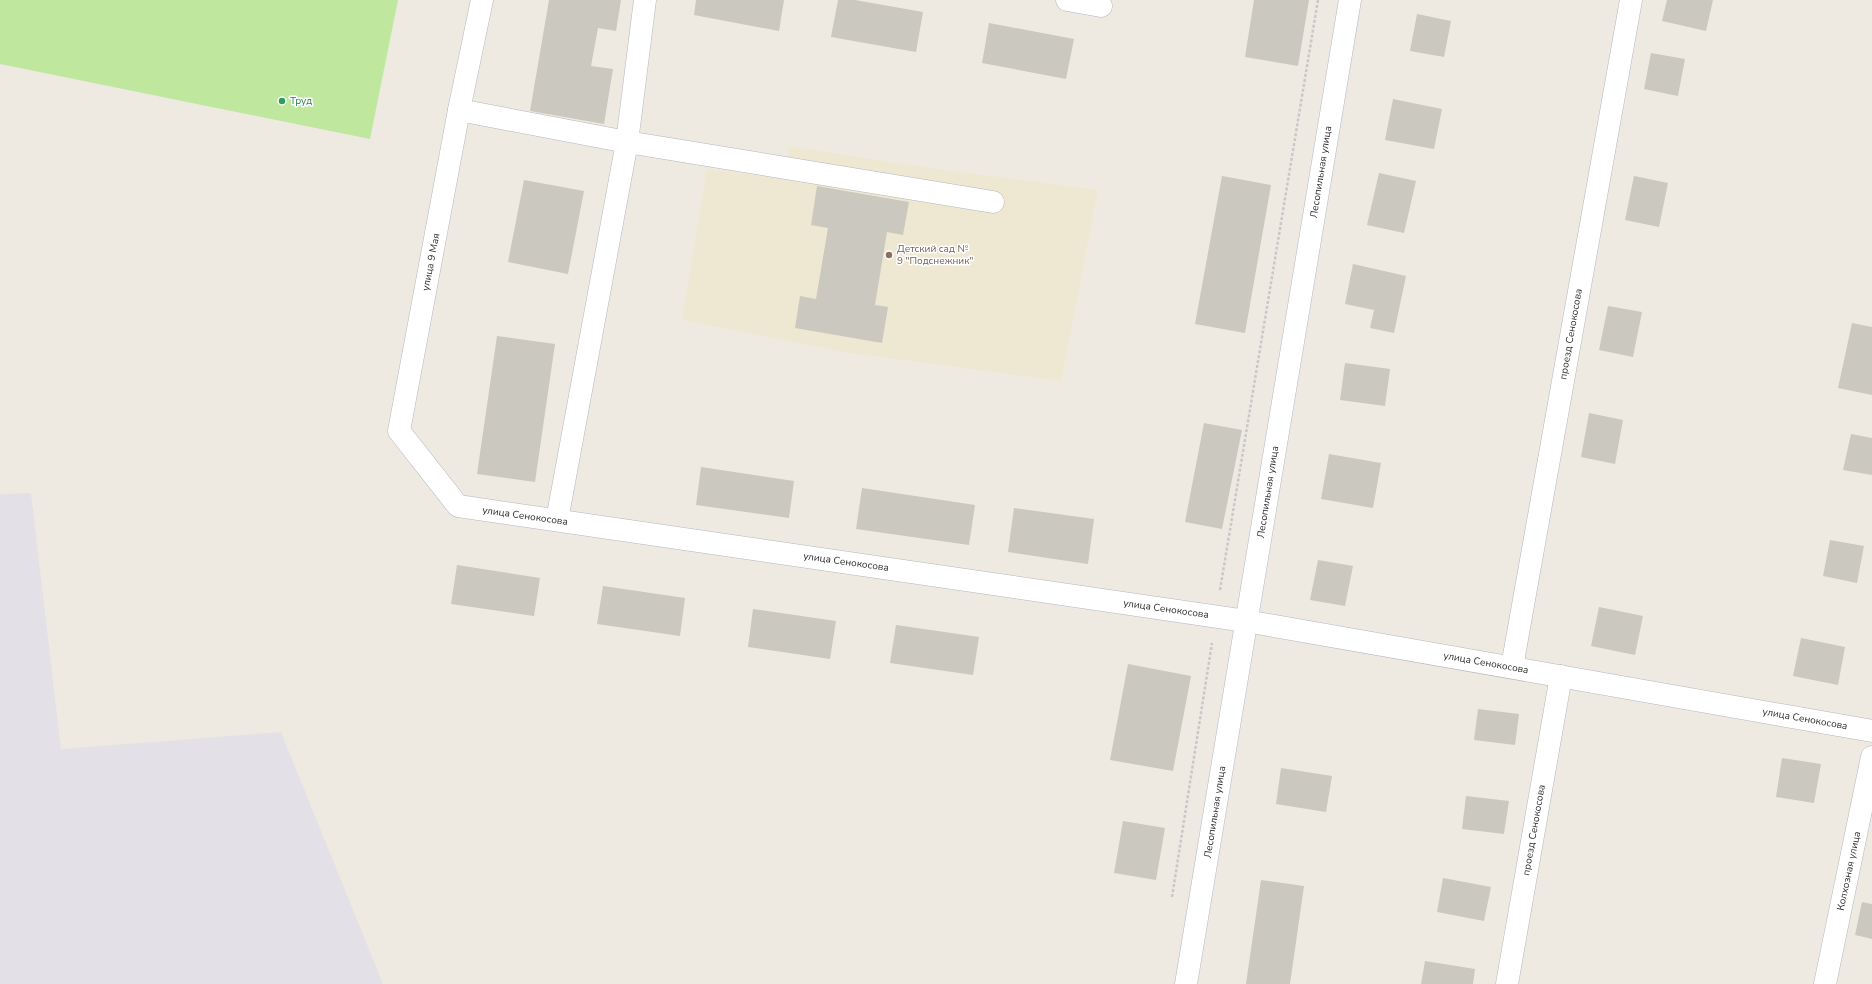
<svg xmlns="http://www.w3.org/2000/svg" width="1872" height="984" font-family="'Nunito Sans',sans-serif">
  <rect width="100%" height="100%" fill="#eeeae1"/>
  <!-- industrial -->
  <path fill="#e3e1e7" d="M 31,493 L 61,749 L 281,732 L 383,984 L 0,984 L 0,494 Z"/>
  <!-- education -->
  <path fill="#eee8d2" d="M 788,146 L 937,169 L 1098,190 L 1061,381 L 850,353 L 682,320 L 707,169 L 787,179 Z"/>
  <!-- pitch -->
  <path fill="#bfe79e" d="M 0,0 L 398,0 L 370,139 L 0,64 Z"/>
  <!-- building -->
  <g fill="#cac8bf">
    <path d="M 549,0 L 621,0 L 616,31 L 598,28 L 591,66 L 613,69 L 604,124 L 530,111 Z"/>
    <path d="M 696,0 L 784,0 L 779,31 L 694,15 Z"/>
    <path d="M 838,0 L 855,0 L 923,12 L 916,52 L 831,37 Z"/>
    <path d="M 1254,0 L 1309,0 L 1298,66 L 1245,57 Z"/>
    <path d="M 1667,0 L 1713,0 L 1706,31 L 1662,21 Z"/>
    <path d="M 1417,14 L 1451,21 L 1444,57 L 1410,51 Z"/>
    <path d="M 989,23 L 1074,39 L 1066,79 L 982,63 Z"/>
    <path d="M 1651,53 L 1685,59 L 1678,96 L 1644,89 Z"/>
    <path d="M 1393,99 L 1442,109 L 1434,149 L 1385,140 Z"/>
    <path d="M 1379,173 L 1416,181 L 1404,233 L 1367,225 Z"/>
    <path d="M 1222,176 L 1271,185 L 1245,333 L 1195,324 Z"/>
    <path d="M 1634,176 L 1668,183 L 1659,227 L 1625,220 Z"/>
    <path d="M 524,180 L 584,191 L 568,274 L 508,262 Z"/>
    <path d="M 817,186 L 909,202 L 903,235 L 887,232 L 875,305 L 888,307 L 882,343 L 795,328 L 800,296 L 816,299 L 828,228 L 811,225 Z"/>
    <path d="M 1353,264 L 1406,276 L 1394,333 L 1370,328 L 1374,310 L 1345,304 Z"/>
    <path d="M 1608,306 L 1642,312 L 1633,357 L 1599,350 Z"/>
    <path d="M 1852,323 L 1872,327 L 1872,395 L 1838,388 Z"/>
    <path d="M 497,336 L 555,344 L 535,482 L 477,474 Z"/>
    <path d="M 1345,363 L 1390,369 L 1385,406 L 1340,400 Z"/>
    <path d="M 1589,413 L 1623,420 L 1615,464 L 1581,457 Z"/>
    <path d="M 1204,423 L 1242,430 L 1222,529 L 1185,522 Z"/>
    <path d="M 1851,434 L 1872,438 L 1872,475 L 1843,470 Z"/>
    <path d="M 1329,454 L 1381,463 L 1373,508 L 1321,499 Z"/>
    <path d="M 701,467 L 794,481 L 789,518 L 696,505 Z"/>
    <path d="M 862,488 L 975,505 L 969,545 L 856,529 Z"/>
    <path d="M 1014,508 L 1094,519 L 1088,564 L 1008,552 Z"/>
    <path d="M 1830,540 L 1864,546 L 1857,583 L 1823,576 Z"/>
    <path d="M 1318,560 L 1353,566 L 1345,606 L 1310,600 Z"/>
    <path d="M 457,565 L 540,578 L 534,616 L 451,604 Z"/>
    <path d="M 603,586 L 685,598 L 680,636 L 597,624 Z"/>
    <path d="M 1599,607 L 1643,616 L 1635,655 L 1591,646 Z"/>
    <path d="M 753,609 L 836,621 L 830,659 L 748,647 Z"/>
    <path d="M 896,625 L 979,637 L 973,675 L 890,663 Z"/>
    <path d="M 1801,638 L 1845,647 L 1838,685 L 1793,676 Z"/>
    <path d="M 1128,664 L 1191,676 L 1173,771 L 1110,760 Z"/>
    <path d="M 1478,709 L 1519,714 L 1515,745 L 1474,740 Z"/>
    <path d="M 1782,758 L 1821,764 L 1814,803 L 1776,797 Z"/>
    <path d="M 1281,768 L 1332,776 L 1326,812 L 1276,804 Z"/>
    <path d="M 1466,796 L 1509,801 L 1504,834 L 1462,829 Z"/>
    <path d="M 1123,821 L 1165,828 L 1156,880 L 1114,873 Z"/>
    <path d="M 1443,878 L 1491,887 L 1484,921 L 1437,912 Z"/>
    <path d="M 1261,880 L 1304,886 L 1290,984 L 1246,984 Z"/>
    <path d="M 1862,902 L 1872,904 L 1872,939 L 1855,935 Z"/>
    <path d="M 1425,961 L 1475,969 L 1473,984 L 1421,984 Z"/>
  </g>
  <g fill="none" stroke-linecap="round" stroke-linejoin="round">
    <!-- minor casing -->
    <g stroke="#b4b5bf" stroke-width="23">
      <g id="minor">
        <path d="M 482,0 L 459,110 L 399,431 L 458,506 L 1246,621 L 1872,731"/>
        <path d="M 1067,0 L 1101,6"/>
        <path d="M 459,110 L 627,142 L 993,202"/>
        <path d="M 557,520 L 627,142 L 645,0"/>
        <path d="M 1512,667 L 1631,0"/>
        <path d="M 1186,984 L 1350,0"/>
        <path d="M 1507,984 L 1561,676"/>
        <path d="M 1825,984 L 1872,757"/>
      </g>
    </g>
    <!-- path -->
    <g stroke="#c8c8c8" stroke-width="2.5" stroke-dasharray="3 2" stroke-linecap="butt">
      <path d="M 1220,590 L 1318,0"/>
      <path d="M 1172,897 L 1212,643"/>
    </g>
    <!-- minor -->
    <use href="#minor" stroke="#fff" stroke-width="22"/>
  </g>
  <!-- markers -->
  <circle fill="#2e9e5b" stroke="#fff" stroke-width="1.5" cx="282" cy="101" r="4"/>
  <circle fill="#8d6e63" stroke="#fff" stroke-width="1.5" cx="889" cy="255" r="4"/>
  <g text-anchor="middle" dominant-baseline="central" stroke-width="3" stroke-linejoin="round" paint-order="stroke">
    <!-- leisure labels -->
    <g font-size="10" fill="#27864d" stroke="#fff" text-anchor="start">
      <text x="290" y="101">Труд</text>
    </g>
    <!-- street labels -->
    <g font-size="10" fill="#2d2d2d" stroke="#fff">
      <text transform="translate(1321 172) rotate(-81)">Лесопильная улица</text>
      <text transform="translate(431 262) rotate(-79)">улица 9 Мая</text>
      <text transform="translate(1571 334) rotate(-80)">проезд Сенокосова</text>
      <text transform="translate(1268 492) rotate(-81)">Лесопильная улица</text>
      <text transform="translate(525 516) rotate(8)">улица Сенокосова</text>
      <text transform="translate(846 562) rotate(8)">улица Сенокосова</text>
      <text transform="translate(1166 609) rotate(8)">улица Сенокосова</text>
      <text transform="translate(1486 663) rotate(10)">улица Сенокосова</text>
      <text transform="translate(1805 719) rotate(10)">улица Сенокосова</text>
      <text transform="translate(1215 812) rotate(-81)">Лесопильная улица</text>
      <text transform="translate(1534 830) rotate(-80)">проезд Сенокосова</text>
      <text transform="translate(1849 871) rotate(-78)">Колхозная улица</text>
    </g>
    <!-- education labels -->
    <g font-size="10" fill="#785e54" stroke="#fff" text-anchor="start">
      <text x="897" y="249">Детский сад №<tspan x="897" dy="12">9 "Подснежник"</tspan></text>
    </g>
  </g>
</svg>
